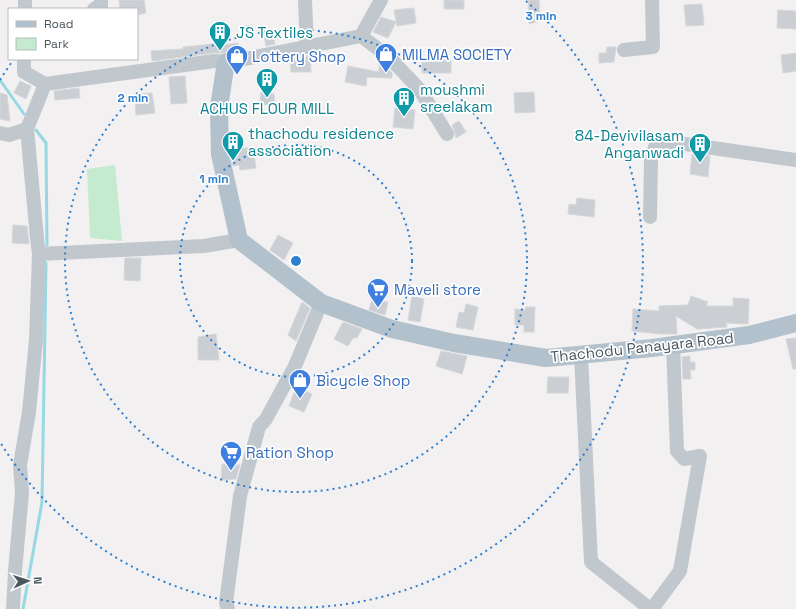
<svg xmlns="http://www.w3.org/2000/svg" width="796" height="609" font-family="'Space Grotesk',sans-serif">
  <rect width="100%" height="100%" fill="#f2f0f0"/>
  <!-- green -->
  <path fill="#c4ebd0" d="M 115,165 L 122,241 L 90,238 L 87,169 Z"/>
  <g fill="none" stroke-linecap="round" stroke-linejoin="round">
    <!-- stream -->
    <g stroke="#96d8e3" stroke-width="3">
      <path d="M 0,80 L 24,114"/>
      <path d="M 36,130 L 46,143 L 47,245"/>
      <path d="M 23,609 L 42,502 L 46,263"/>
    </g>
  </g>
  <!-- building -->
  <g fill="#cbced2" stroke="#d5d7db">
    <path d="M 119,0 L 144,0 L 146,13 L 137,15 L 137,9 L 120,9 Z"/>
    <rect x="444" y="0" width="20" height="9"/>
    <path d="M 528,0 L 539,0 L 540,21 L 529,24 Z"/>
    <path d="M 702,4 L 704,25 L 686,26 L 684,5 Z"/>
    <path d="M 414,8 L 416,23 L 397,26 L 394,10 Z"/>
    <path d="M 778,10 L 796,11 L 796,29 L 777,28 Z"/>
    <path d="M 381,17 L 396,22 L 388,38 L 373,32 Z"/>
    <path d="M 252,25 L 253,34 L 244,35 L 243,26 Z"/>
    <path d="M 272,29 L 275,44 L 266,46 L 263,30 Z"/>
    <path d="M 238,43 L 239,52 L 231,53 L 227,52 L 221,53 L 213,53 L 152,61 L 151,51 L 183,49 L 183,47 L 213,44 L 214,46 Z"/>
    <path d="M 607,47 L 616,47 L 614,62 L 599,63 L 599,53 L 606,53 Z"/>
    <path d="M 796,53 L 796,71 L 783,73 L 781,55 Z"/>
    <path d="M 303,56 L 310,56 L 311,72 L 291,72 L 290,59 Z"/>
    <rect x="422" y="60" width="29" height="13"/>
    <path d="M 379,63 L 383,63 L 392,73 L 392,78 L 367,77 L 366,86 L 345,82 L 348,66 L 379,72 Z"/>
    <path d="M 185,76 L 187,103 L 171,104 L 169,77 Z"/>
    <path d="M 20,81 L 31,86 L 26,99 L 14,93 Z"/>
    <path d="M 79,88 L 80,98 L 55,100 L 54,91 Z"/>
    <path d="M 261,92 L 274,94 L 275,106 L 260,104 Z"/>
    <path d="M 534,92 L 535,112 L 515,113 L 514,93 Z"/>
    <path d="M 0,93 L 7,95 L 10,121 L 0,119 Z"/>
    <path d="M 152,93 L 155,113 L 136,115 L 135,94 Z"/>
    <path d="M 395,108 L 415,110 L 413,129 L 393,127 Z"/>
    <path d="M 459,121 L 466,132 L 456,138 L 454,130 L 452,125 Z"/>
    <path d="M 253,147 L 256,168 L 240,170 L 239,165 L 233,166 L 231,157 L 238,156 L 237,149 Z"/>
    <path d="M 692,154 L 710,156 L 708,177 L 690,174 Z"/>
    <path d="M 577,198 L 595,200 L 594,217 L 568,214 L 569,204 L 576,205 Z"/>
    <path d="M 13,225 L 27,226 L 29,244 L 12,243 Z"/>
    <path d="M 278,235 L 293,243 L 284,260 L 270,250 Z"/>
    <path d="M 125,258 L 141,258 L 140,281 L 124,280 Z"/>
    <path d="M 412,296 L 424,299 L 420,322 L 408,320 Z"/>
    <path d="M 691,296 L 708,302 L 706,306 L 733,306 L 733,298 L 749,299 L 748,324 L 726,323 L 727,327 L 697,329 L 676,316 L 677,334 L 660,334 L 632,331 L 633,309 L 659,311 L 659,306 L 688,305 Z"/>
    <path d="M 372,299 L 388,302 L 385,315 L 369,310 Z"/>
    <path d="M 302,302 L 310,308 L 296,341 L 288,335 Z"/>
    <path d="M 466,304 L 478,307 L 473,330 L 456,327 L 459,312 L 464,313 Z"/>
    <path d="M 526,307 L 535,307 L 534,332 L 524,332 L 524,325 L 515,325 L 515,309 L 525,310 Z"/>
    <path d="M 343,322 L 362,329 L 357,338 L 353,338 L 348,346 L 334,339 Z"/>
    <path d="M 216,334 L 219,360 L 198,360 L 198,337 Z"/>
    <path d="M 796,338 L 796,369 L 793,369 L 786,339 Z"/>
    <path d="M 441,351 L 467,356 L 462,374 L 436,366 Z"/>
    <path d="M 690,356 L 690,362 L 695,362 L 695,370 L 690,370 L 691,379 L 683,379 L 682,357 Z"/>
    <path d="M 548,377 L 569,377 L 568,393 L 547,393 Z"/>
    <path d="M 296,387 L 312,394 L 304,412 L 289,406 Z"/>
    <path d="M 222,464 L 240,465 L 236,479 L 221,480 Z"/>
  </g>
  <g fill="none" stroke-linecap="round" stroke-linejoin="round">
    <!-- minor -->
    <g stroke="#c0c8cd" stroke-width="14">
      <path d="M 305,0 L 307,47"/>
      <path d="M 25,9 L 25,0"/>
      <path d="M 94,9 L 101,5 L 101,0"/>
      <path d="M 361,36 L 389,57 L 420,90 L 447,134"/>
      <path d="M 624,50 L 653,47 L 652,0"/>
      <path d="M 24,59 L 24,72 L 45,84"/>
      <path d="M 0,133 L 9,135 L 27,129 L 45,84 L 214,61 L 226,62 L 235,61 L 361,36 L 381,0"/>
      <path d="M 650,217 L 651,160 L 656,144 L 671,142 L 796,160"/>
      <path d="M 39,254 L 204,246 L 239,240"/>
      <path d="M 581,355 L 591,562 L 650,609"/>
      <path d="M 13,609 L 15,571 L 22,493 L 20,465 L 29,412 L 36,340 L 39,254 L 37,238 L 27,129"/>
      <path d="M 228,609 L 226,603 L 240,496 L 259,427 L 266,419 L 295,366 L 321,303"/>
      <path d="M 652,609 L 680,571 L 700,456 L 684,459 L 677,451 L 673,345"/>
    </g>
    <!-- major -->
    <path stroke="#b3c1cc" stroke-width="18" d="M 226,62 L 219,107 L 220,154 L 239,240 L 321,303 L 392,329 L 454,343 L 546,358 L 652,348 L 749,335 L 796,323"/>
  </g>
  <!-- distance rings -->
  <g fill="none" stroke="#2d7fd0" stroke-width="2" stroke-dasharray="2 4">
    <circle cx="296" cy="261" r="116"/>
    <circle cx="296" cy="261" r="231"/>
    <path d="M0 80A347 347 0 0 1 14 59M526 1A347 347 0 1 1 0 442"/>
  </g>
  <!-- icons -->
  <defs>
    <g id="building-pin" transform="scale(1.15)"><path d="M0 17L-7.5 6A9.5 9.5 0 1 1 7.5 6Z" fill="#0f9aa8" stroke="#fff"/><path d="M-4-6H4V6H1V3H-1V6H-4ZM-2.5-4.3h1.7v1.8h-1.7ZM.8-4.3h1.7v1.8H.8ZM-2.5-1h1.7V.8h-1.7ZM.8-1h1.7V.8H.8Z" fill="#fff"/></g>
    <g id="shop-pin" transform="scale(1.15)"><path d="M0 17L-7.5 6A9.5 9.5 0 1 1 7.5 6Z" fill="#3f7fe0" stroke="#fff"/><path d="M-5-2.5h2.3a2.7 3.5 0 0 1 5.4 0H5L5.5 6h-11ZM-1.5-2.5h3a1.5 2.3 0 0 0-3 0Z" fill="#fff"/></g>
    <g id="supermarket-pin" transform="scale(1.15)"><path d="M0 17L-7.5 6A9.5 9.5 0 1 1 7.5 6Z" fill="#3f7fe0" stroke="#fff"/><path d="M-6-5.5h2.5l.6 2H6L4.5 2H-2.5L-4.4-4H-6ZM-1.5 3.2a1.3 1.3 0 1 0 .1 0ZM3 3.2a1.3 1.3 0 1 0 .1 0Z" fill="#fff"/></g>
  </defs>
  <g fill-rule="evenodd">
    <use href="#building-pin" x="220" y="32"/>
    <use href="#shop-pin" x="386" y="54"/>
    <use href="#shop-pin" x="237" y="56"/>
    <use href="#building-pin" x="267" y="79"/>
    <use href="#building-pin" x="404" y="98"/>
    <use href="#building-pin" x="233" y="142"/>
    <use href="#building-pin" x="700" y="144"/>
    <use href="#supermarket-pin" x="378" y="289"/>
    <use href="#shop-pin" x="300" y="380"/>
    <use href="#supermarket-pin" x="231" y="452"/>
  </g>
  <g text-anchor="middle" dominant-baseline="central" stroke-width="3.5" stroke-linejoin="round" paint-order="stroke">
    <!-- culture labels -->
    <g font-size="15" fill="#0d838f" stroke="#fff" text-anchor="start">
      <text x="236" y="32">JS Textiles</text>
      <text x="420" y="89">moushmi<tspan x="420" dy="17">sreelakam</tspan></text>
      <text x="267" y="108" text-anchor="middle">ACHUS FLOUR MILL</text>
      <text x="248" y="133">thachodu residence<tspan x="248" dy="17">association</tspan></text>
      <text x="684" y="135" text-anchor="end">84-Devivilasam<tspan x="684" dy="17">Anganwadi</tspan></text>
    </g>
    <!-- shop labels -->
    <g font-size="15" fill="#366cbe" stroke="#fff" text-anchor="start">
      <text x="402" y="54">MILMA SOCIETY</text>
      <text x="252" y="56">Lottery Shop</text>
      <text x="394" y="289">Maveli store</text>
      <text x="316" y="380">Bicycle Shop</text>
      <text x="246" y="452">Ration Shop</text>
    </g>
    <!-- street labels -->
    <g font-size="15" fill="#4a555c" stroke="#fff">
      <text transform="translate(642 347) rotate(-6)">Thachodu Panayara Road</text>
    </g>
  </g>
  <circle cx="296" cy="261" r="6" fill="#2d7fd0" stroke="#fff" stroke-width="2"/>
  <g font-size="12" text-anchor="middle" font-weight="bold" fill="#2d7fd0" stroke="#fff" stroke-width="3.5" stroke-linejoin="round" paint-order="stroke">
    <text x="541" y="20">3 min</text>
    <text x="133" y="102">2 min</text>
    <text x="214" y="183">1 min</text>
  </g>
  <!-- legend -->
  <rect x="8" y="8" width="130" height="52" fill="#ffffff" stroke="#b7bbbe"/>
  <rect x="16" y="21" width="20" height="6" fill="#b3c1cc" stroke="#b7bbbe"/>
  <text x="44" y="28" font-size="12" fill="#4a555c">Road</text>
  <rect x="16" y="38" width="20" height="12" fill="#c4ebd0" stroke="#b7bbbe"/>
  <text x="44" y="48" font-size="12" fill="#4a555c">Park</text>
  <!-- north arrow -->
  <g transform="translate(28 581) rotate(87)" stroke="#ffffff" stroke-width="3" paint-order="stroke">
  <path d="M0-3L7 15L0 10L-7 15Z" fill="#4a555c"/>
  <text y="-6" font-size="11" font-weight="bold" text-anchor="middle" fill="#4a555c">N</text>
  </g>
</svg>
